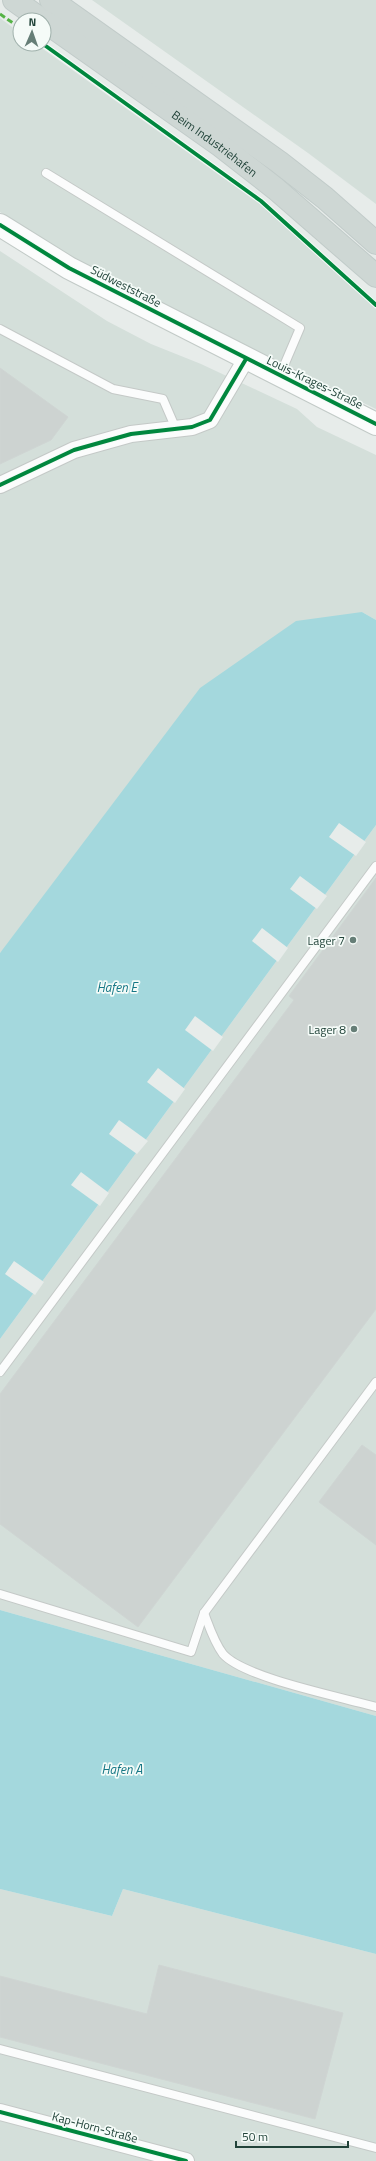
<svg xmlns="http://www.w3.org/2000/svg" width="376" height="2161" font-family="'Titillium Web',sans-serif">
  <rect width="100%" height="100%" fill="#e7ecea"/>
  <!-- built -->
  <g fill="#d4dfda">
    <path d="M 92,0 L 376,0 L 376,204 L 308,153 Z"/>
    <path d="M 0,18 L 20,33 L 20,44 L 36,44 L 260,204 L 376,309 L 376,409 L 108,279 L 0,212 Z"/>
    <path d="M 0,251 L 107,321 L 151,344 L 201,364 L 297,409 L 317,427 L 376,455 L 376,620 L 362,612 L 0,953 Z"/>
    <path d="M 376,825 L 376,1716 L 0,1610 L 0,1339 Z"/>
    <path d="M 0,1889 L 112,1916 L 123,1889 L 376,1954 L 376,2161 L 0,2161 Z"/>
  </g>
  <!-- water -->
  <g fill="#a4d8dd">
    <path d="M 362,612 L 376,620 L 376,825 L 0,1339 L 0,953 L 200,688 L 296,621 Z"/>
    <path d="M 0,1610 L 376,1716 L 376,1954 L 123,1889 L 112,1916 L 0,1889 Z"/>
  </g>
  <!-- pier -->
  <g fill="#e7ecea">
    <path d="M 339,823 L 366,842 L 356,856 L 329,837 Z"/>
    <path d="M 300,876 L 327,896 L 317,909 L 290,889 Z"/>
    <path d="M 262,928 L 288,948 L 278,962 L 252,941 Z"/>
    <path d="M 195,1016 L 223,1037 L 213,1051 L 185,1030 Z"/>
    <path d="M 158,1068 L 185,1089 L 175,1103 L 147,1082 Z"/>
    <path d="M 119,1120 L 148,1141 L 137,1154 L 109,1134 Z"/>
    <path d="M 81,1172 L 109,1193 L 100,1206 L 71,1185 Z"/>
    <path d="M 14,1261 L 44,1282 L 35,1295 L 5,1274 Z"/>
  </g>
  <!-- building -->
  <g fill="#cdd3d1" stroke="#cfd5d3">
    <path d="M 0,368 L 68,417 L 51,440 L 0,464 Z"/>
    <path d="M 376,878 L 376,1309 L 138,1627 L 0,1524 L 0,1394 L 294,1000 L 289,996 Z"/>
    <path d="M 362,1445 L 376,1455 L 376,1545 L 319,1502 Z"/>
    <path d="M 159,1965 L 343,2013 L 315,2119 L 0,2037 L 0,1976 L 147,2014 Z"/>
  </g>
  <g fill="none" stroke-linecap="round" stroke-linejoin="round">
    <!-- lane casing -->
    <g stroke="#c4c9c7" stroke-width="10">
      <g id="lane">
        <path d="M 46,173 L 300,328 L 280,375"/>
        <path d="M 0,329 L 113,389 L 163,399 L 176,429"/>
        <path d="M 0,1372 L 376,866"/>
        <path d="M 0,1594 L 191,1652 L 204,1613 L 376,1382"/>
        <path d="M 204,1613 C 209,1626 214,1642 223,1654 C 244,1678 342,1697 376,1707"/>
        <path d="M 0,2049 L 376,2148"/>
      </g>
    </g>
    <!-- street casing -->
    <g stroke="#c4c9c7" stroke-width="18">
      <g id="street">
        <path d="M 0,485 L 74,450 L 131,434 L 192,427 L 210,420 L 246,359"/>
        <path d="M 0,2112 L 186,2161"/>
      </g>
    </g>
    <!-- secondary casing -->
    <g stroke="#c2cac7" stroke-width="24">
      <path id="secondary" d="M 0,225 L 69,268 L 376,424"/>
    </g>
    <!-- primary casing -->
    <g stroke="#c1cbc9" stroke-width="24">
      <g id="primary">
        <path d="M 14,0 L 42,20"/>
        <path d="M 51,0 L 279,162 L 325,198 L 376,243"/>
        <path id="s1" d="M 44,21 L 221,146 L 276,189 L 376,276"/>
      </g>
    </g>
    <!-- lane -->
    <use href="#lane" stroke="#fbfcfc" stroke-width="8"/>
    <!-- street -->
    <use href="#street" stroke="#fbfcfc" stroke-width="16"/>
    <!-- secondary -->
    <use href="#secondary" stroke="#fbfcfc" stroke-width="22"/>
    <!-- primary -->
    <use href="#primary" stroke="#ced7d4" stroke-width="22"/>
    <!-- quiet -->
    <path stroke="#55b346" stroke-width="3" stroke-dasharray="6 3" stroke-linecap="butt" d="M 0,14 L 20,28"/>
    <!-- cycleway casing -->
    <g stroke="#f5fbf8" stroke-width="6">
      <g id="cycleway">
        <path d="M 43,44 L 261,201 L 376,305"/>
        <path d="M 0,225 L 69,268 L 376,424"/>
        <path d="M 0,485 L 74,450 L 131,434 L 192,427 L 210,420 L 246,359"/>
        <path d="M 0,2112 L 186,2161"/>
      </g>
    </g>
    <!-- cycleway -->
    <use href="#cycleway" stroke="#00873e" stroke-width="4"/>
  </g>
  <!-- markers -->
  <g fill="#667e77" stroke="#f5fbf8" stroke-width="1.5">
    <circle cx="353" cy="940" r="4"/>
    <circle cx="354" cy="1029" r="4"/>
  </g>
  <g text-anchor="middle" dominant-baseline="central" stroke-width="3.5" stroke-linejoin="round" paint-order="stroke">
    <!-- street labels -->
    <g font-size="12" fill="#214339" stroke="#f5fbf8">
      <text stroke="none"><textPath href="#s1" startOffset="210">Beim Industriehafen</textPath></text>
      <text transform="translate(126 286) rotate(27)">Südweststraße</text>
      <text transform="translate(315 382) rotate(26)">Louis-Krages-Straße</text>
      <text transform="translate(95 2127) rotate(15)">Kap-Horn-Straße</text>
    </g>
    <!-- poi labels -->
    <g font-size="12" fill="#214339" stroke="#f5fbf8" text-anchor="end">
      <text x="345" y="940">Lager 7</text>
      <text x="346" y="1029">Lager 8</text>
    </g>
    <!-- water labels -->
    <g font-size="13" font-style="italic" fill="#157785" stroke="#f5fbf8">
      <text x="117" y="987">Hafen E</text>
      <text x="122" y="1769">Hafen A</text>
    </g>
  </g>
  <!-- north arrow -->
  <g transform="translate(32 32) rotate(2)"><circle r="19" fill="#f5fbf8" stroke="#a0b1ac"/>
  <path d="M0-3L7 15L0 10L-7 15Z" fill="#667e77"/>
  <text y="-6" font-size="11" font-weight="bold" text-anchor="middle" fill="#214339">N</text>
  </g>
  <!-- scale -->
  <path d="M236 2141v6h112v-6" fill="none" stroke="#214339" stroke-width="2"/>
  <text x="242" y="2141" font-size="12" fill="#214339" stroke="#f5fbf8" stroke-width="3" paint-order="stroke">50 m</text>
</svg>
